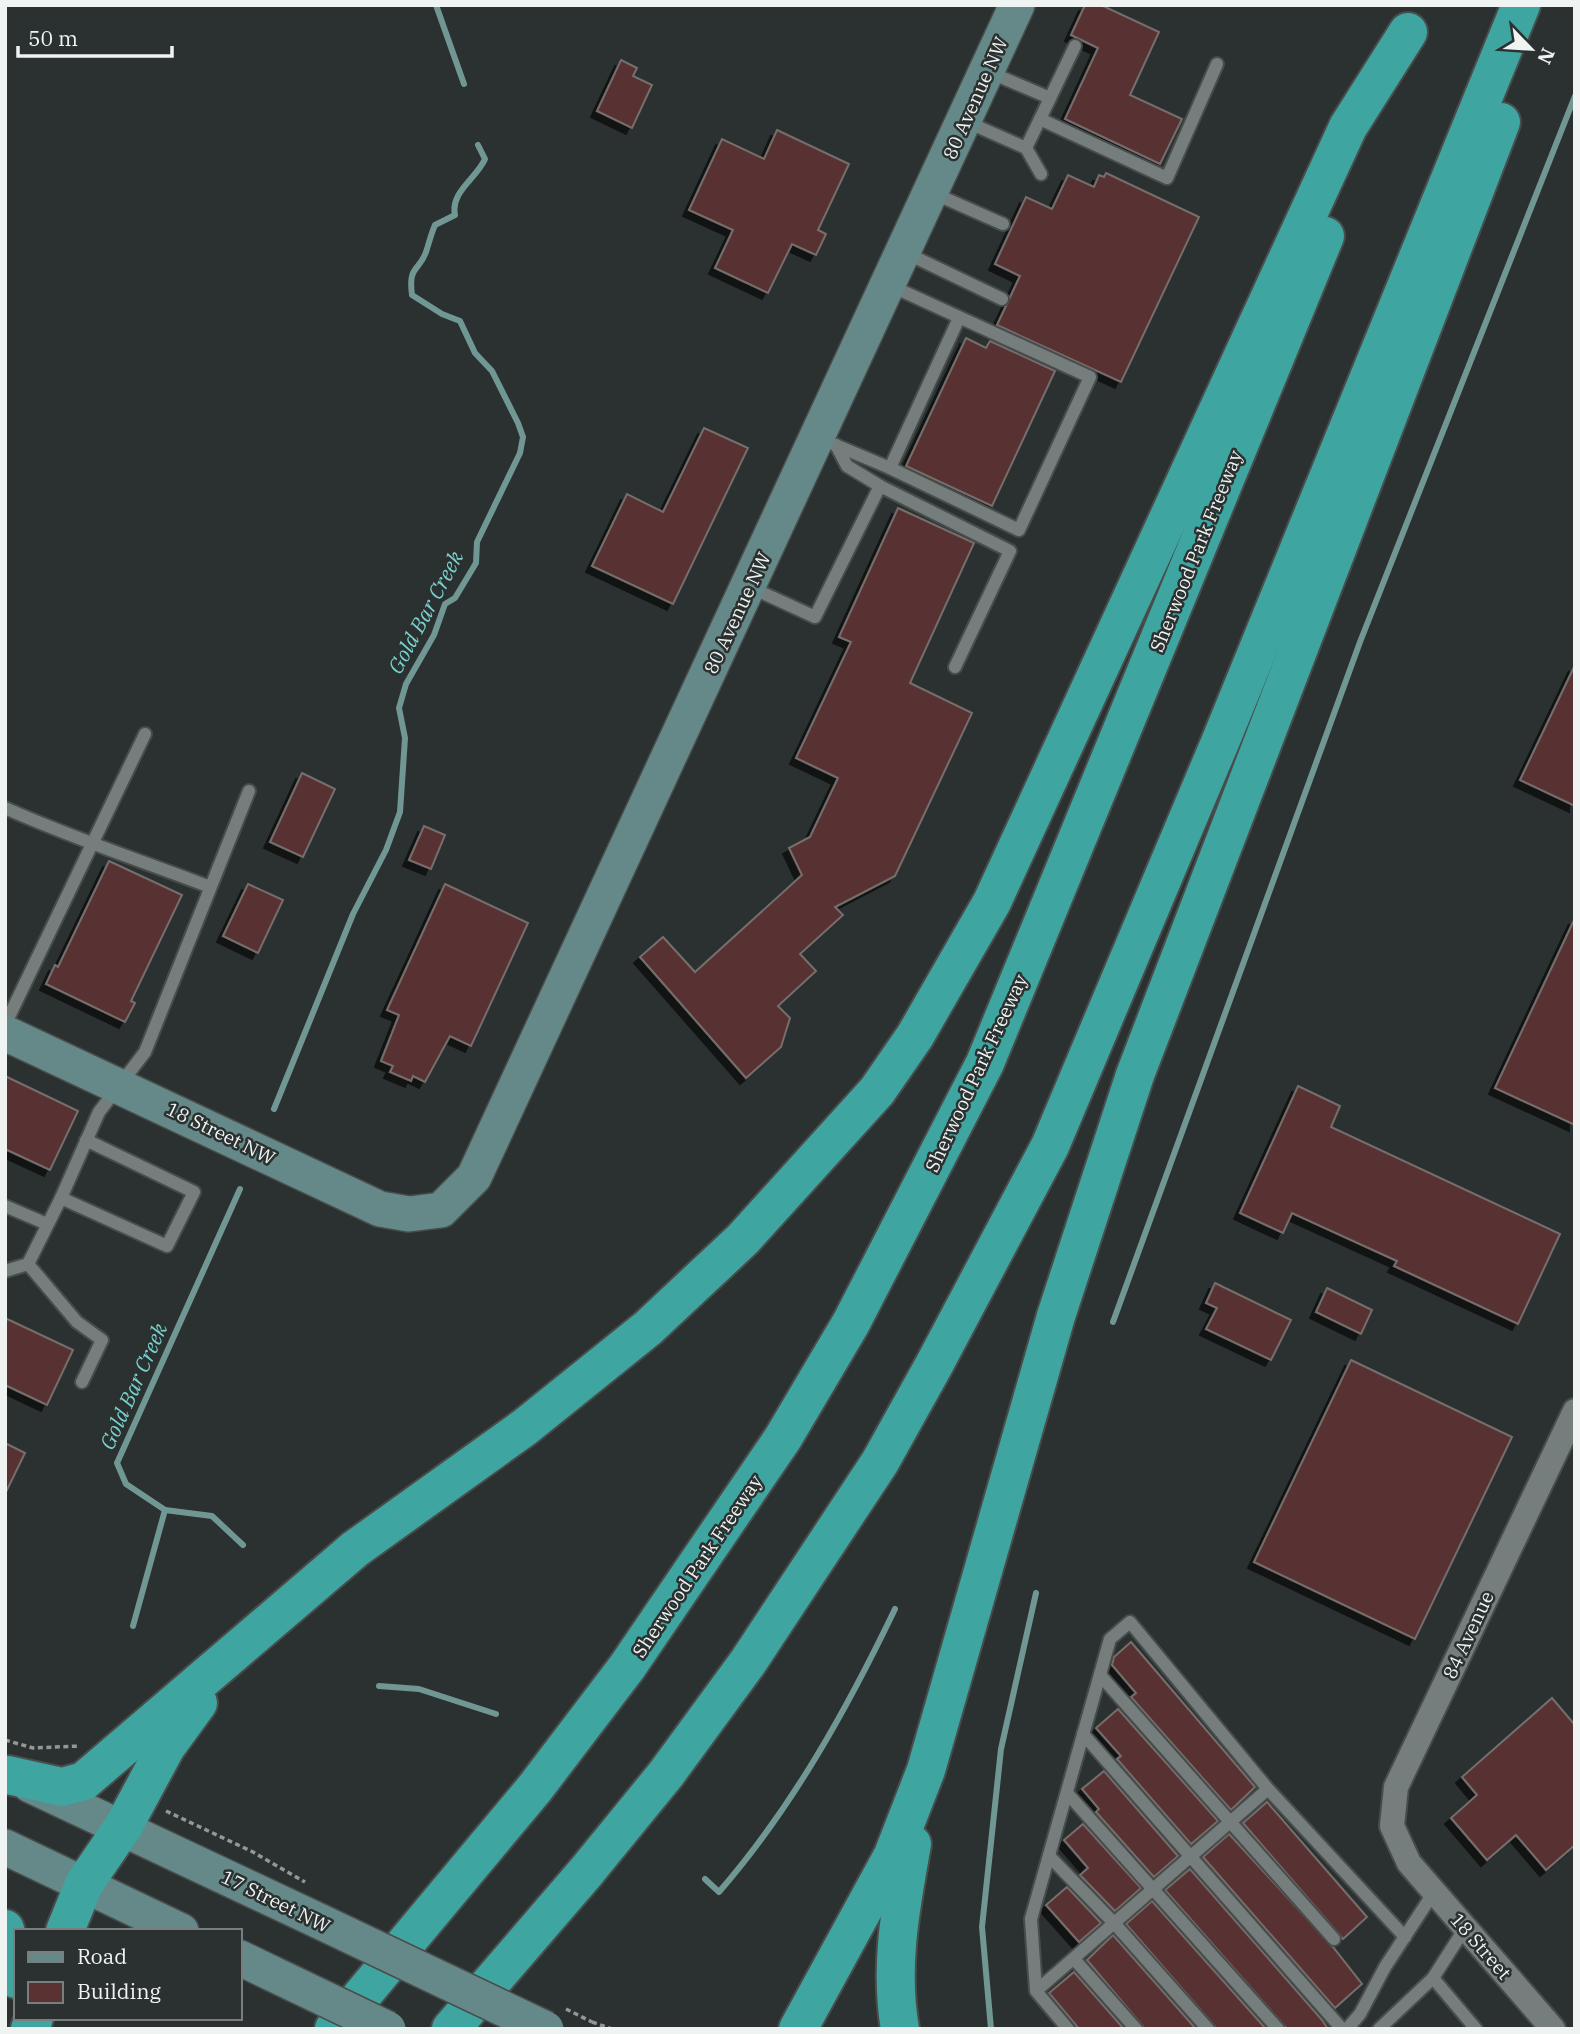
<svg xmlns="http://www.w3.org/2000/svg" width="1580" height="2034" font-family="'IBM Plex Serif',serif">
  <defs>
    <filter id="shadow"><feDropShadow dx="-6" dy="6" stdDeviation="0" flood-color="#0009"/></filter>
  </defs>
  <rect width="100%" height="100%" fill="#2a3130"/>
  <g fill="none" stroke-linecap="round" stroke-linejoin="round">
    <!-- stream -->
    <g stroke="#719794" stroke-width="6">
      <path d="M 436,5 L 464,84"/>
      <path d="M 274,1109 L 353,914 L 386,850 L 400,812 L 405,738 L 399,708 L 406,684 L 434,635 L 445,604 L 455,598 L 476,563 L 477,542 L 520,453 L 523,437 L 518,423 L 492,371 L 475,353 L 460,321 L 442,314 L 412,295 C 408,265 419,272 426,252 C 429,243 431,234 435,225 L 455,215 C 450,192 477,178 485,159 L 478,145"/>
      <path d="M 1113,1322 L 1360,642 L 1575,96"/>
      <path d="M 165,1510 L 212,1516 L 243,1545"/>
      <path d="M 133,1626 L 165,1510 L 126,1484 L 117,1463 L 240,1189"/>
      <path d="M 379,1686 L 419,1689 L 496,1714"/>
      <path d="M 705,1879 L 719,1892 C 792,1808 847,1709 895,1609"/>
      <path d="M 991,2029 L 982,1927 L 1001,1749 L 1036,1593"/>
    </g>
  </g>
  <!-- building -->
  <g fill="#593231" stroke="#756e6d" stroke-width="2" filter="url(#shadow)">
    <path d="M 1085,5 L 1101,5 L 1159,32 L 1130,95 L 1182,119 L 1160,164 L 1065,119 L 1098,48 L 1071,35 Z"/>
    <path d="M 621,60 L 637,68 L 633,76 L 652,85 L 632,128 L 597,111 Z"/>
    <path d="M 777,130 L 849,164 L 818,230 L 826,234 L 816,255 L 792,244 L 768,293 L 715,268 L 733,230 L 689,210 L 722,139 L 764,159 Z"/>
    <path d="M 1106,173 L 1199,217 L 1121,382 L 997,325 L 1020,276 L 995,264 L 1026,197 L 1052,209 L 1068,175 L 1094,187 L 1099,175 L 1104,177 Z"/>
    <path d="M 966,338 L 986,348 L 990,341 L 1055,371 L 992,506 L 906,466 Z"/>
    <path d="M 704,428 L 748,448 L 673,604 L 592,566 L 627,494 L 663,512 Z"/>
    <path d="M 898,508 L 974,543 L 910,683 L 972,713 L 895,876 L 835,907 L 843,915 L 800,954 L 816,971 L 778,1006 L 790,1018 L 781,1047 L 746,1078 L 640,957 L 663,937 L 695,972 L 802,875 L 789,848 L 810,837 L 838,778 L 796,758 L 851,642 L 839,637 Z"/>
    <path d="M 1575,665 L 1575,806 L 1520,780 Z"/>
    <path d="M 302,773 L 335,789 L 303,857 L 270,842 Z"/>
    <path d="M 424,826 L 445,835 L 431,869 L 409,860 Z"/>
    <path d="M 109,861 L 182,895 L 131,1001 L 135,1003 L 125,1022 L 46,984 L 55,965 L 58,967 Z"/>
    <path d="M 248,884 L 283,900 L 258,953 L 223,936 Z"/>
    <path d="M 445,884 L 528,923 L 471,1046 L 450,1036 L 425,1082 L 413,1076 L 411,1081 L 390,1072 L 393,1066 L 381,1061 L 399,1015 L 387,1010 Z"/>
    <path d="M 1575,918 L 1575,1125 L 1495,1088 Z"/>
    <path d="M 5,1076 L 78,1111 L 50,1170 L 5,1149 Z"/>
    <path d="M 1298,1086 L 1340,1106 L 1331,1127 L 1560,1234 L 1518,1324 L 1394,1266 L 1397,1261 L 1292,1213 L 1283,1233 L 1240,1213 Z"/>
    <path d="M 1215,1283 L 1291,1320 L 1271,1360 L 1206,1329 L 1217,1308 L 1206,1303 Z"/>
    <path d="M 1327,1288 L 1372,1310 L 1361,1334 L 1316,1312 Z"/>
    <path d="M 5,1318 L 73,1350 L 47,1405 L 5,1385 Z"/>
    <path d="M 1351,1360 L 1512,1437 L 1415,1639 L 1254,1562 Z"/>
    <path d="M 5,1443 L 25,1453 L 5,1494 Z"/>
    <path d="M 1131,1642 L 1255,1787 L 1231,1810 L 1131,1697 L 1136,1693 L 1112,1665 L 1114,1657 Z"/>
    <path d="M 1552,1698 L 1575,1725 L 1575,1845 L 1546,1870 L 1516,1835 L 1487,1860 L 1451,1818 L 1477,1795 L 1462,1777 Z"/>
    <path d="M 1118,1709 L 1218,1821 L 1191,1844 L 1117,1759 L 1121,1756 L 1096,1728 Z"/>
    <path d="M 1104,1771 L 1178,1856 L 1154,1877 L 1096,1812 L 1099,1809 L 1082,1789 Z"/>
    <path d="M 1267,1802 L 1367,1917 L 1343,1939 L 1243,1823 Z"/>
    <path d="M 1083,1824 L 1141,1888 L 1115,1911 L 1080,1875 L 1088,1868 L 1064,1840 Z"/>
    <path d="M 1229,1834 L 1333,1947 L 1362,1984 L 1335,2008 L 1203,1857 Z"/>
    <path d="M 1190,1869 L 1322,2020 L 1328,2029 L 1287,2029 L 1165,1890 Z"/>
    <path d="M 1067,1887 L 1101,1923 L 1079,1942 L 1046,1905 Z"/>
    <path d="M 1152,1901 L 1266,2029 L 1217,2029 L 1126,1924 Z"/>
    <path d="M 1113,1935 L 1196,2029 L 1145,2029 L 1087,1960 Z"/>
    <path d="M 1074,1972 L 1124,2029 L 1079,2029 L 1075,2024 L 1049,1993 Z"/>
  </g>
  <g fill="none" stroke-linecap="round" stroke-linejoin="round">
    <!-- lane casing -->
    <g stroke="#484d4c" stroke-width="16">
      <g id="lane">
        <path d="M 1075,46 L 1040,119 L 1167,178 L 1217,64"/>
        <path d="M 989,72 L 1050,98"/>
        <path d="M 965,121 L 1026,148 L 1041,174"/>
        <path d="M 1026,148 L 1040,119"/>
        <path d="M 933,193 L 1003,224"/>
        <path d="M 904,252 L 1002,299"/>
        <path d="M 889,285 L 1090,377 L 1019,530 L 890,468"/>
        <path d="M 833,444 L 890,468 L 959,318"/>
        <path d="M 880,486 L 1010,551 L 955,667"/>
        <path d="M 750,587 L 815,617 L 880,486 L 847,466 L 836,445"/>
        <path d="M 5,808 C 72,838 142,861 210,887"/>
        <path d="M 5,1025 L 145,734"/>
        <path d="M 86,1140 L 194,1192 L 167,1246 L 61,1198 L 99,1112 L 145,1052 L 249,791"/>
        <path d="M 5,1206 L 47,1224"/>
        <path d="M 28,1264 L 77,1322 L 102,1340 L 82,1382"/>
        <path d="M 5,1271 L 28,1264 L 61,1198"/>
        <path d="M 1100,1675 L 1334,1939"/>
        <path d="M 1083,1734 L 1342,2029"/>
        <path d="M 1268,1789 L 1405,1937"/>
        <path d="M 1067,1793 L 1278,2029"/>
        <path d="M 1049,1856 L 1114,1923 L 1208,2029"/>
        <path d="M 1074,1959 L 1136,2029"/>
        <path d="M 1433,1978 L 1476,2029"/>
        <path d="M 1036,1991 L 1268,1789 L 1130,1622 L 1110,1639 L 1031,1919 L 1036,1991 L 1068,2029"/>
        <path d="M 1347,2029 L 1360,2014 L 1385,1967 L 1434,1892"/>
        <path d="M 1379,2029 L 1433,1978 L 1465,1928"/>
      </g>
    </g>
    <!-- street casing -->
    <g stroke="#484d4c" stroke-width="28">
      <path id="street" d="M 1553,2029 L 1409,1863 L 1392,1826 L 1396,1787 L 1575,1411"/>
    </g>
    <!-- secondary casing -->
    <g stroke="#484d4c" stroke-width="38">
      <g id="secondary">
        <path d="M 5,1033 L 380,1209 L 409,1214 L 441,1210 L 474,1177 L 1017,5"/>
        <path d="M 30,1785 L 321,1922"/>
        <path d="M 5,1847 L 181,1931"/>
        <path d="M 240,1958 L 271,1973"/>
      </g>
    </g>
    <!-- highway casing -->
    <g stroke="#484d4c" stroke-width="42">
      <g id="highway">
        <path d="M 8,1775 L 62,1787 L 84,1781 L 355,1549 L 525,1427 L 648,1328 L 743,1239 L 877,1091 L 915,1036 L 992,902 L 1348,127 L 1408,32"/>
        <path d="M 5,1929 L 16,1979"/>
        <path d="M 65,1931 L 84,1884 L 123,1827 L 166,1747 L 198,1703"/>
        <path d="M 30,2029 L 34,2018"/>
        <path d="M 334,2029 L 535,1788 L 627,1667 L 783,1438 L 851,1323 L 985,1063 L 1325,236"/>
        <path d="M 451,2029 L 586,1872 L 666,1774 L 748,1662 L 880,1462 L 934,1365 L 1050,1146 L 1221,740 L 1521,5"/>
        <path d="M 798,2029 L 893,1855 L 926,1770 L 1056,1316 L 1135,1075 L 1501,122"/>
        <path d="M 900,2029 C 889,1966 901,1906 912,1844"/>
      </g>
    </g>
    <!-- path -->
    <g stroke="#939897" stroke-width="3.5" stroke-dasharray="5 3.5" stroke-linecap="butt">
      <path d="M 5,1740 L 33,1748 L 80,1746"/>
      <path d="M 166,1811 L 253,1852 L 305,1882"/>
      <path d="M 592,2022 L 612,2029"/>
    </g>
    <!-- lane -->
    <use href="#lane" stroke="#767d7d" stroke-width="12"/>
    <!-- street -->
    <use href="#street" stroke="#767d7d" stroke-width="24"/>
    <!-- secondary -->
    <use href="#secondary" stroke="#658988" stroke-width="35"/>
    <!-- highway -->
    <use href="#highway" stroke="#3ea5a1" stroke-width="38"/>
    <!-- secondary-bridge casing -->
    <g stroke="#484d4c" stroke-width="38" stroke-linecap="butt">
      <g id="secondary-bridge">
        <path d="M 321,1922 L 546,2029"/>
        <path d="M 271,1973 L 388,2029"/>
      </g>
    </g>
    <!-- path-bridge -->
    <path stroke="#939897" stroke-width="3.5" stroke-dasharray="5 3.5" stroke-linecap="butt" d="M 566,2009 L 592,2022"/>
    <!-- secondary-bridge -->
    <use href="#secondary-bridge" stroke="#658988" stroke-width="35"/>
  </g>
  <g text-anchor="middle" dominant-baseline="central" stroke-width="5" stroke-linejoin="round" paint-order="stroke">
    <!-- street labels -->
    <g font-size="19" fill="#eff3f2" stroke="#2a3130">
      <text transform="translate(975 98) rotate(-66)">80 Avenue NW</text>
      <text transform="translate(1196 551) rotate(-68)">Sherwood Park Freeway</text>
      <text transform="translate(737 613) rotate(-65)">80 Avenue NW</text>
      <text transform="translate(976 1073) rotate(-65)">Sherwood Park Freeway</text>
      <text transform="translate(221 1133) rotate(26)">18 Street NW</text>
      <text transform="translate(697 1566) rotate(-56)">Sherwood Park Freeway</text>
      <text transform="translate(1468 1635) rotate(-65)">84 Avenue</text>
      <text transform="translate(276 1901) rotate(26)">17 Street NW</text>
      <text transform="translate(1481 1946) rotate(49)">18 Street</text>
    </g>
    <!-- water labels -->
    <g font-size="21" font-style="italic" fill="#7ad2ce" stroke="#2a3130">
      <text transform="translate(425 612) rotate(-62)">Gold Bar Creek</text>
      <text transform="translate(133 1386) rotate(-66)">Gold Bar Creek</text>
    </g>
  </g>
  <!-- border -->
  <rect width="1580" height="2034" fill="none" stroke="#eff3f2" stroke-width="14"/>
  <!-- legend -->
  <rect x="14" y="1929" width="228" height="91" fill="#2a3130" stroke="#797f7e" stroke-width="2"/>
  <rect x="28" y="1952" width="35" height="10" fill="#658988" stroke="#797f7e" stroke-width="2"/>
  <text x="77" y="1964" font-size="21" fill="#eff3f2">Road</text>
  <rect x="28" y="1982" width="35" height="21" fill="#593231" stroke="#797f7e" stroke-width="2"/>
  <text x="77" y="1999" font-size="21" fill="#eff3f2">Building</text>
  <!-- north arrow -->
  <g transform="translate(1531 49) rotate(115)" stroke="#2a3130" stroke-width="5" paint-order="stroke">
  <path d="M0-5L12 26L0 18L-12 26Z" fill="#eff3f2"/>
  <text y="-10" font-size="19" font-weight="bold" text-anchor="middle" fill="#eff3f2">N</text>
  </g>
  <!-- scale -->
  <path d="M18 46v10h154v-10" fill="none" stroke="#eff3f2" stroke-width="3.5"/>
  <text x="28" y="46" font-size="21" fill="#eff3f2" stroke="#2a3130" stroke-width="5" paint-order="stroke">50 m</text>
</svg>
